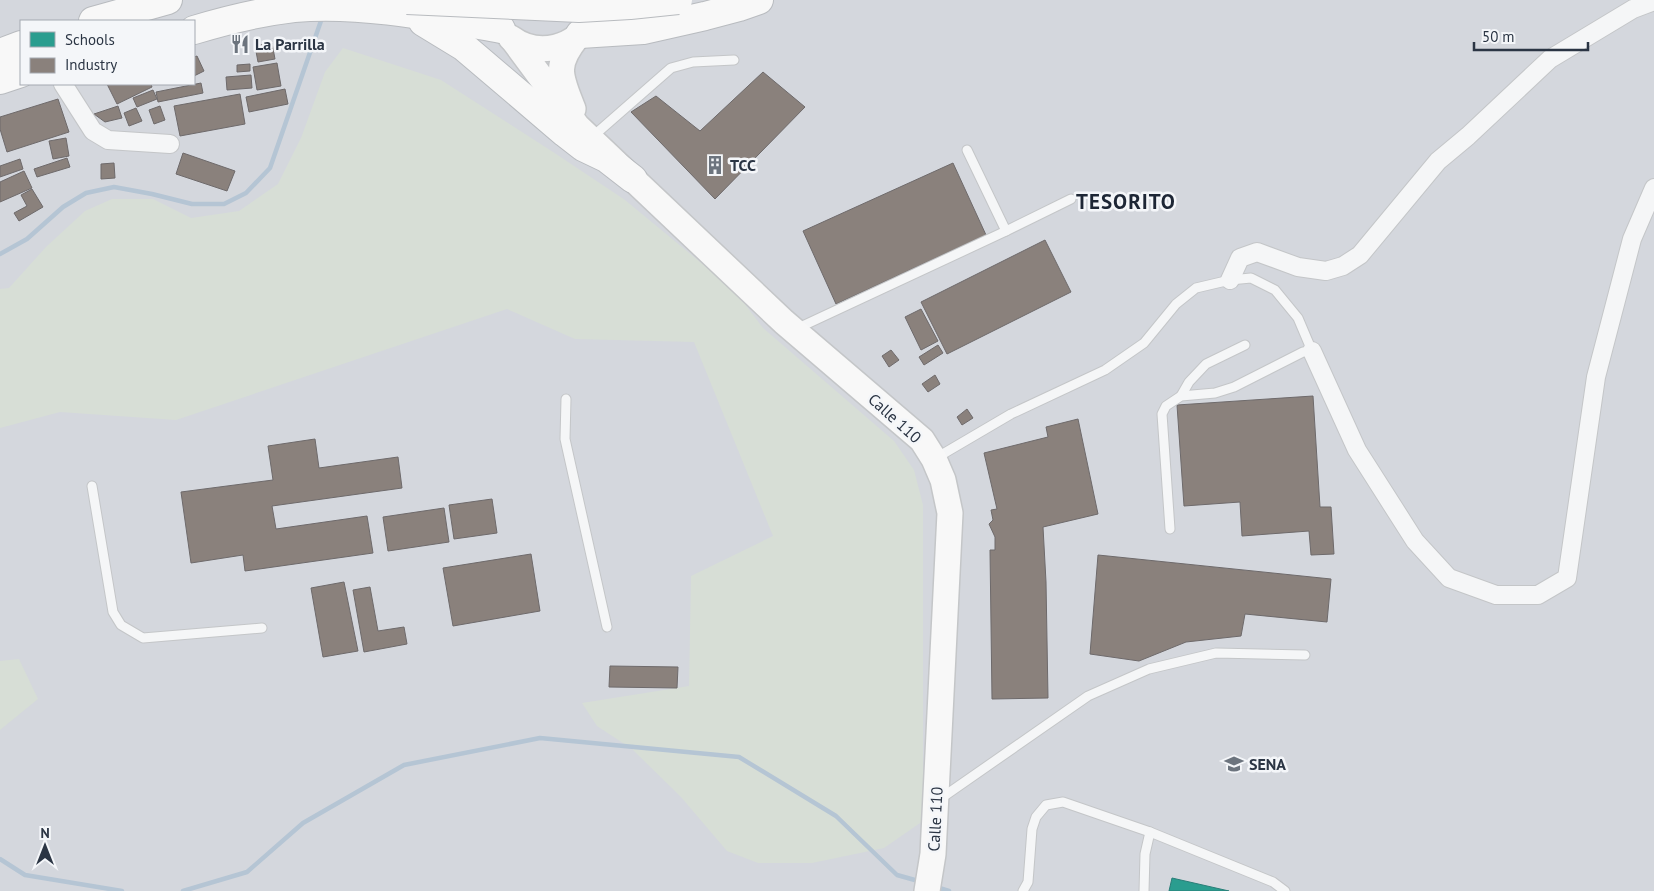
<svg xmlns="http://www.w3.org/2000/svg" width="1654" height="891" font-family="'PT Sans',sans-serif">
  <rect width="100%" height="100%" fill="#e6e8ea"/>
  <!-- built -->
  <path fill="#d4d7dd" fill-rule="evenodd" d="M 0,0 L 1654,0 L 1654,891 L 0,891 ZM 21,21 L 194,21 L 194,84 L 21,84 Z"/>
  <!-- green -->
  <g fill="#d7ded6">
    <path d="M 343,48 L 441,80 L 553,152 L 625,200 L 734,290 L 763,328 L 894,441 L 914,470 L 923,505 L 923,821 L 884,848 L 812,863 L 758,863 L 727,851 L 681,797 L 632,749 L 597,726 L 582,703 L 689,686 L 691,576 L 773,536 L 694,342 L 575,339 L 507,309 L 176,420 L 60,412 L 0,428 L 0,289 L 9,288 L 46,247 L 85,211 L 112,199 L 153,199 L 191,218 L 239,211 L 278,184 L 301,138 L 325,72 Z"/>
    <path d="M 19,659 L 38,699 L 0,730 L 0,661 Z"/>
  </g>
  <!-- schools -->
  <path fill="#2a9d8f" stroke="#2a7e78" d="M 1172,878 L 1229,891 L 1169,891 Z"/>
  <!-- industry -->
  <g fill="#8a817c" stroke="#6e6a6b">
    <path d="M 272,43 L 275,59 L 258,62 L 255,46 Z"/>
    <path d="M 197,56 L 204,71 L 194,76 L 194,57 Z"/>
    <path d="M 277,63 L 281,86 L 257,90 L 253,67 Z"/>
    <path d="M 250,64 L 250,71 L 237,72 L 237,65 Z"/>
    <path d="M 763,72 L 805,107 L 715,199 L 631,112 L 656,96 L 700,131 Z"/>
    <path d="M 251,75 L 252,88 L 227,90 L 226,77 Z"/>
    <path d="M 201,83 L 203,93 L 158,102 L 156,92 Z"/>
    <path d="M 107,84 L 151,84 L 152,87 L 117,104 Z"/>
    <path d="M 285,89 L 288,104 L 249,112 L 246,97 Z"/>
    <path d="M 153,90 L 157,99 L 137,107 L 133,98 Z"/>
    <path d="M 240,94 L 245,124 L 180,136 L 174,106 Z"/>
    <path d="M 58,99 L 69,132 L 7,152 L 0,129 L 0,117 Z"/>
    <path d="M 118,106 L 122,118 L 105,122 L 94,114 Z"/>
    <path d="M 160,106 L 165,120 L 154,124 L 149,110 Z"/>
    <path d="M 136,108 L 142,121 L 129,126 L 124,113 Z"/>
    <path d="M 66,138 L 69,156 L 53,159 L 49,141 Z"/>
    <path d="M 183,153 L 235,171 L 227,191 L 176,174 Z"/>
    <path d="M 67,158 L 70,167 L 37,177 L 34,169 Z"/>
    <path d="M 20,159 L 23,169 L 0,177 L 0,166 Z"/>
    <path d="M 114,163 L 115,178 L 101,179 L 101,164 Z"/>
    <path d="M 953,163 L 986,235 L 836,304 L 803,231 Z"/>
    <path d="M 24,171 L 32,188 L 0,202 L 0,182 Z"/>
    <path d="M 32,189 L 43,207 L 19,221 L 14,213 L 27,206 L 21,195 Z"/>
    <path d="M 1045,240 L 1071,292 L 947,354 L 921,302 Z"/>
    <path d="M 921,309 L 938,341 L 921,350 L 905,317 Z"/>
    <path d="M 938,345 L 943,353 L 924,365 L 919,357 Z"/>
    <path d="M 891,350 L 899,360 L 889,367 L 882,356 Z"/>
    <path d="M 935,375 L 940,384 L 928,392 L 922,384 Z"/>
    <path d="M 1313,396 L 1320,507 L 1331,507 L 1334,554 L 1311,555 L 1309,531 L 1242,536 L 1240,502 L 1184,506 L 1177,405 Z"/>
    <path d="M 967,409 L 973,418 L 962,425 L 957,417 Z"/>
    <path d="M 1078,419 L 1098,514 L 1043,527 L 1046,582 L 1048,698 L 992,699 L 990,550 L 995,550 L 995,537 L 989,524 L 993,520 L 991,510 L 997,509 L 984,453 L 1048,437 L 1046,427 Z"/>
    <path d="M 315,439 L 319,468 L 398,457 L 402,488 L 272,506 L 276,529 L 367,516 L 373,553 L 245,571 L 243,555 L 191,563 L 181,492 L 273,480 L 268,446 Z"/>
    <path d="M 492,499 L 497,533 L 454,539 L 449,505 Z"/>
    <path d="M 444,508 L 449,542 L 388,551 L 383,517 Z"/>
    <path d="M 531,554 L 540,611 L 453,626 L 443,568 Z"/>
    <path d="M 1098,555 L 1331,579 L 1327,622 L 1245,614 L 1241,636 L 1186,642 L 1139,661 L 1090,654 Z"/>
    <path d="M 344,582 L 358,651 L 323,657 L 311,588 Z"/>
    <path d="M 370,587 L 378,631 L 404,627 L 407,644 L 364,652 L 353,590 Z"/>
    <path d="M 610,666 L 678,667 L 677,688 L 609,687 Z"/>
  </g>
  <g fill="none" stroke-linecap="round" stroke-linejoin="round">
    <!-- stream -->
    <g stroke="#b5c5d4" stroke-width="4.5">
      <path d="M 0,254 L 27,239 L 63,207 L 86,193 L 114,187 L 152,194 L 192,204 L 224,204 L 246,193 L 270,168 L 323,15"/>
      <path d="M 0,859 L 25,875 L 122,891"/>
      <path d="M 936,887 L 949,891"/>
      <path d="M 183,891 L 247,872 L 303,823 L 404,765 L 540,738 L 739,757 L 836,816 L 897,875 L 922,882"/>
    </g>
    <!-- lane casing -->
    <g stroke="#c4c6c8" stroke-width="11">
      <g id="lane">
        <path d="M 591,138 L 671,68 L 693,62 L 734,60"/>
        <path d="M 967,150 L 1006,231"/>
        <path d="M 796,329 L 1006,231 L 1071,199"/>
        <path d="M 1181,396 L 1189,382 L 1206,364 L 1245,345"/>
        <path d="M 566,399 L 565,439 L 607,627"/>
        <path d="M 936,458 L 1011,414 L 1105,370 L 1144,343 L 1176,304 L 1196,288 L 1230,280 L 1251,278 L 1275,290 L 1298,318 L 1312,351 L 1303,352 L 1234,387 L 1215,393 L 1181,396 L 1166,406 L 1162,414 L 1170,529"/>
        <path d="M 92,486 L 113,612 L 121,625 L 143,638 L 262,628"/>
        <path d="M 940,799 L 1088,696 L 1149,669 L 1216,653 L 1305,655"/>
        <path d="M 1023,891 L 1028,882 L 1032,829 L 1036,817 L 1046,805 L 1063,802 L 1150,832 L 1273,882 L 1285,891"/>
        <path d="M 1144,891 L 1145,854 L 1150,832"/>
      </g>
    </g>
    <!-- street casing -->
    <g stroke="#c4c6c8" stroke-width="20">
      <g id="street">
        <path d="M 63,84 L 93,131 L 108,140 L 170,144"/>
        <path d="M 1230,280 L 1240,258 L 1257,252 L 1298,267 L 1326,271 L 1343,266 L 1360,255 L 1438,161 L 1468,136 L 1550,59 L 1633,9 L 1654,1"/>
        <path d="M 1312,351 L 1357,450 L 1415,541 L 1449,578 L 1496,595 L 1538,595 L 1567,578 L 1596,377 L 1632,239 L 1654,188"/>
      </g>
    </g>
    <!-- secondary casing -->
    <g stroke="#c4c6c8" stroke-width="28">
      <g id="secondary">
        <path d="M 511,38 C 538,58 577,49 591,18"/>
        <path d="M 514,41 L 577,126 L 784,322 L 922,440 L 934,459 L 943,480 L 950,513 L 933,854 L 927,891"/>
        <path d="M 573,109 C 561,77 553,67 577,37"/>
      </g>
    </g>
    <!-- highway casing -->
    <g stroke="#b8bbbf" stroke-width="30">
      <g id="highway">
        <path d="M 93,21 L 168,0"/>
        <path d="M 423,22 L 464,47 L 565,133 L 583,147 L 606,158 L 633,179"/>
        <path d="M 194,30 C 227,20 259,12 294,8 C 362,2 434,17 501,29"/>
        <path d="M 580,34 L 643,30 L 705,16 L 739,7 L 759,0"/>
        <path d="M 0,53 L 21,45"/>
        <path d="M 0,80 L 21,73"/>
      </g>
    </g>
    <!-- lane -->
    <use href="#lane" stroke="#f5f6f7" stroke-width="9"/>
    <!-- street -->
    <use href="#street" stroke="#f5f6f7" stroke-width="18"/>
    <!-- secondary -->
    <use href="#secondary" stroke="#f8f8f8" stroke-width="25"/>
    <!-- highway -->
    <use href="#highway" stroke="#f8f8f8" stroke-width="28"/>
    <!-- highway-bridge casing -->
    <g stroke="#b8bbbf" stroke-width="30" stroke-linecap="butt">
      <path id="highway-bridge" d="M 407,0 L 579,8 L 630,5 L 678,0"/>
    </g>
    <!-- highway-bridge -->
    <use href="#highway-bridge" stroke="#f8f8f8" stroke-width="28"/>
  </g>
  <!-- icons -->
  <defs>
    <g id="restaurant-bare" transform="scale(1.5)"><path d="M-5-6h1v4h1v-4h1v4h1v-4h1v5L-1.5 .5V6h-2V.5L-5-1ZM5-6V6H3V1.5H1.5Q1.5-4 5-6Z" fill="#6c747e" stroke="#f4f6f9" stroke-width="2.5" paint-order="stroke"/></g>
    <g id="building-bare" transform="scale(1.5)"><path d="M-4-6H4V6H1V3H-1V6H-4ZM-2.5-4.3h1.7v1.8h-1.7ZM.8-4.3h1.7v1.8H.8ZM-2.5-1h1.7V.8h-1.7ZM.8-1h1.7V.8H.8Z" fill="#6c747e" stroke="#f4f6f9" stroke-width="2.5" paint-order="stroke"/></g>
    <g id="university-bare" transform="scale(1.5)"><path d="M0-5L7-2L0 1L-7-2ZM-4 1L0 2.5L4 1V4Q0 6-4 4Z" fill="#6c747e" stroke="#f4f6f9" stroke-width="2.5" paint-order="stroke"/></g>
  </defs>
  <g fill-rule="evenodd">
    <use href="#restaurant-bare" x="240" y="44"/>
    <use href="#building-bare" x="715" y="165"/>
    <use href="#university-bare" x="1234" y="764"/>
  </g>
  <g text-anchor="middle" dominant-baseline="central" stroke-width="5" stroke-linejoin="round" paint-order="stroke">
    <!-- poi labels -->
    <g font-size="16" font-weight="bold" fill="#2b3544" stroke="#f4f6f9" text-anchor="start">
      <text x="255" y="44">La Parrilla</text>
      <text x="730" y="165">TCC</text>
      <text x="1249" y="764">SENA</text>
    </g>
    <!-- street labels -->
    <g font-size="16" fill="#2b3544" stroke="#f4f6f9">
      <text transform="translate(895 418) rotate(42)">Calle 110</text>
      <text transform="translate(935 819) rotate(-87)">Calle 110</text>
    </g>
    <!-- district labels -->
    <g font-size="21" font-weight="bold" letter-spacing="1" fill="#1d2635" stroke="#f4f6f9">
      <text x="1126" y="201">TESORITO</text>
    </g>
  </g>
  <!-- legend -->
  <rect x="20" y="20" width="175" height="65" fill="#f4f6f9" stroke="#a4a9b1"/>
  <rect x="30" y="32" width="25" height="15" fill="#2a9d8f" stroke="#a4a9b1"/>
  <text x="65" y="45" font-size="15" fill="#2b3544">Schools</text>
  <rect x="30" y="58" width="25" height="15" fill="#8a817c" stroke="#a4a9b1"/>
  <text x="65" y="70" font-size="15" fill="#2b3544">Industry</text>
  <!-- north arrow -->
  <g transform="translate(45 846)" stroke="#f4f6f9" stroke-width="4" paint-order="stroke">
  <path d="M0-4L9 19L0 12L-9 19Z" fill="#2b3544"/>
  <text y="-8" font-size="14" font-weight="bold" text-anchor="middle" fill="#2b3544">N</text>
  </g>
  <!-- scale -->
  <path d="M1474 42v8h114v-8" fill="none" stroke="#2b3544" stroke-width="2.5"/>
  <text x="1482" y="42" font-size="15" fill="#2b3544" stroke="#f4f6f9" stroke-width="4" paint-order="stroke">50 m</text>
</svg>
